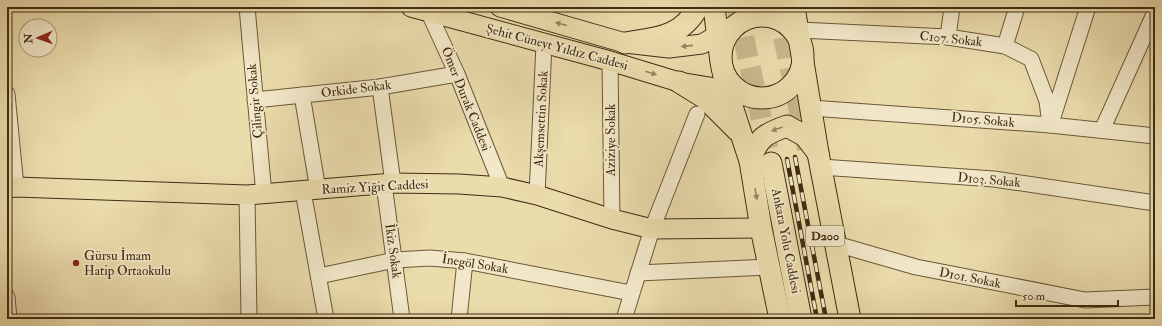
<svg xmlns="http://www.w3.org/2000/svg" width="1162" height="326" font-family="'IM FELL Double Pica',serif">
  <rect width="100%" height="100%" fill="#ebdcac"/>
  <filter id="stains"><feTurbulence type="fractalNoise" baseFrequency=".005" numOctaves="4"/><feColorMatrix values="0 0 0 0 .2 0 0 0 0 .09 0 0 0 0 .02 0 0 0 .5 -.17"/></filter>
  <radialGradient id="worn" r=".72"><stop offset=".6" stop-color="#630" stop-opacity="0"/><stop offset="1" stop-color="#630" stop-opacity=".3"/></radialGradient>
  <g fill="none" stroke-linecap="round" stroke-linejoin="round">
    <!-- highway-tunnel -->
    <g stroke="#c9b98d" stroke-width="21" stroke-dasharray="21 10" stroke-linecap="butt">
      <path d="M 737,7 L 771,163"/>
      <path d="M 777,7 L 808,151"/>
    </g>
    <!-- minor casing -->
    <g stroke="#6a5838" stroke-width="17">
      <g id="minor">
        <path d="M 247,7 L 264,195"/>
        <path d="M 428,11 L 457,74 L 502,187"/>
        <path d="M 799,30 L 948,37 L 1005,46 L 1031,59 L 1047,101 L 1050,125"/>
        <path d="M 948,37 L 952,7"/>
        <path d="M 1005,46 L 1017,7"/>
        <path d="M 610,61 L 612,219"/>
        <path d="M 380,87 L 393,183"/>
        <path d="M 7,94 L 16,187"/>
        <path d="M 302,95 L 318,190"/>
        <path d="M 255,100 L 380,87 L 457,74"/>
        <path d="M 811,108 L 1050,125 L 1155,136"/>
        <path d="M 1052,120 L 1088,7"/>
        <path d="M 1102,130 L 1155,12"/>
        <path d="M 821,167 L 994,179 L 1155,203"/>
        <path d="M 384,184 L 402,319"/>
        <path d="M 303,191 L 326,319"/>
        <path d="M 247,195 L 249,319"/>
        <path d="M 537,195 L 544,44"/>
        <path d="M 836,244 L 916,267 L 1085,300 L 1155,297"/>
        <path d="M 638,273 L 769,267"/>
        <path d="M 319,276 L 395,260 L 430,258 L 465,261 L 631,293"/>
        <path d="M 7,297 L 9,319"/>
        <path d="M 459,319 L 465,261"/>
        <path d="M 624,319 L 652,229 L 697,114"/>
      </g>
    </g>
    <!-- major casing -->
    <g stroke="#3f2c12" stroke-width="21">
      <g id="major">
        <path d="M 411,7 L 610,61 L 679,82 L 740,92"/>
        <path d="M 500,7 L 625,43 L 669,48 L 702,44 L 735,25"/>
        <path d="M 7,188 L 16,187 L 247,195 L 393,183 L 459,184 L 502,187 L 537,195 L 612,219 L 652,229 L 761,228"/>
      </g>
    </g>
    <!-- highway casing -->
    <g stroke="#3f2c12" stroke-width="23">
      <g id="highway">
        <path d="M 714,7 L 721,62 L 727,91 L 750,161 L 761,228 L 780,319"/>
        <path d="M 794,7 L 818,153 L 850,319"/>
        <circle cx="762" cy="57" r="41"/>
        <path d="M 625,43 C 656,38 681,38 698,7"/>
        <path d="M 679,82 L 705,98 L 737,130"/>
        <path d="M 750,161 C 758,138 764,134 787,126 L 805,136 L 818,153"/>
        <path d="M 771,163 L 801,319"/>
      </g>
    </g>
    <!-- minor -->
    <use href="#minor" stroke="#f2e8c9" stroke-width="15"/>
    <!-- major -->
    <use href="#major" stroke="#ebdcac" stroke-width="19"/>
    <!-- highway -->
    <use href="#highway" stroke="#ebdcac" stroke-width="21"/>
    <!-- rail casing -->
    <g stroke="#3f2c12" stroke-width="4.5">
      <g id="rail">
        <path d="M 795,157 L 826,319"/>
        <path d="M 787,159 L 817,319"/>
      </g>
    </g>
    <!-- rail -->
    <use href="#rail" stroke="#f2e8c9" stroke-width="3" stroke-dasharray="9" stroke-linecap="butt"/>
  </g>
  <!-- one-way arrows -->
  <defs><path id="oneway-solid" d="M-6-.8H1V-3.2L6.5 0L1 3.2V.8H-6Z"/></defs>
  <g fill="#95845f">
    <use href="#oneway-solid" transform="translate(561 24) rotate(-165)"/>
    <use href="#oneway-solid" transform="translate(687 46) rotate(174)"/>
    <use href="#oneway-solid" transform="translate(651 73) rotate(17)"/>
    <use href="#oneway-solid" transform="translate(777 129) rotate(160)"/>
    <use href="#oneway-solid" transform="translate(756 194) rotate(81)"/>
  </g>
  <!-- markers -->
  <circle fill="#8f2418" stroke="#f2e8c9" stroke-width="1.5" cx="76" cy="263" r="4"/>
  <g text-anchor="middle" dominant-baseline="central" stroke-width="3.5" stroke-linejoin="round" paint-order="stroke">
    <!-- shield labels -->
    <rect fill="#f2e8c9" stroke="#756449" stroke-width="1" x="806" y="226" width="38" height="20" rx="3"/>
    <g font-size="12" font-weight="bold" fill="#3f2c12">
      <text x="825" y="236">D200</text>
    </g>
    <!-- street labels -->
    <g font-size="13" fill="#3f2c12" stroke="#f2e8c9">
      <text transform="translate(951 39) rotate(6)">C107. Sokak</text>
      <text transform="translate(557 47) rotate(15)">Şehit Cüneyt Yıldız Caddesi</text>
      <text transform="translate(356 89) rotate(-7)">Orkide Sokak</text>
      <text transform="translate(466 99) rotate(68)">Ömer Durak Caddesi</text>
      <text transform="translate(255 101) rotate(-95)">Çilingir Sokak</text>
      <text transform="translate(541 119) rotate(-87)">Akşemsettin Sokak</text>
      <text transform="translate(983 120) rotate(5)">D105. Sokak</text>
      <text transform="translate(611 140) rotate(-90)">Aziziye Sokak</text>
      <text transform="translate(989 180) rotate(5)">D103. Sokak</text>
      <text transform="translate(375 187) rotate(-3)">Ramiz Yiğit Caddesi</text>
      <text transform="translate(786 241) rotate(79)">Ankara Yolu Caddesi</text>
      <text transform="translate(393 251) rotate(82)">İkiz Sokak</text>
      <text transform="translate(475 264) rotate(9)">İnegöl Sokak</text>
      <text transform="translate(970 278) rotate(11)">D101. Sokak</text>
    </g>
    <!-- poi labels -->
    <g font-size="13" fill="#3f2c12" stroke="#f2e8c9" text-anchor="start">
      <text x="84" y="256">Gürsu İmam<tspan x="84" dy="15">Hatip Ortaokulu</tspan></text>
    </g>
  </g>
  <!-- margin -->
  <rect width="1162" height="326" fill="none" stroke="#ebdcac" stroke-width="24"/>
  <rect x="8" y="8" width="1146" height="310" fill="none" stroke="#3f2c12" stroke-width="2"/>
  <rect x="12" y="12" width="1138" height="302" fill="none" stroke="#3f2c12"/>
  <!-- north arrow -->
  <g transform="translate(38 38) rotate(268)"><circle r="19" fill="#f2e8c9" stroke="#aa9d80"/>
  <path d="M0-3L7 15L0 10L-7 15Z" fill="#8f2418"/>
  <text y="-6" font-size="11" font-weight="bold" text-anchor="middle" fill="#3f2c12">N</text>
  </g>
  <!-- scale -->
  <path d="M1016 300v6h102v-6" fill="none" stroke="#3f2c12" stroke-width="2"/>
  <text x="1022" y="300" font-size="12" fill="#3f2c12" stroke="#f2e8c9" stroke-width="3" paint-order="stroke">50 m</text>
  <rect width="100%" height="100%" filter="url(#stains)"/>
  <rect width="100%" height="100%" fill="url(#worn)"/>
</svg>
